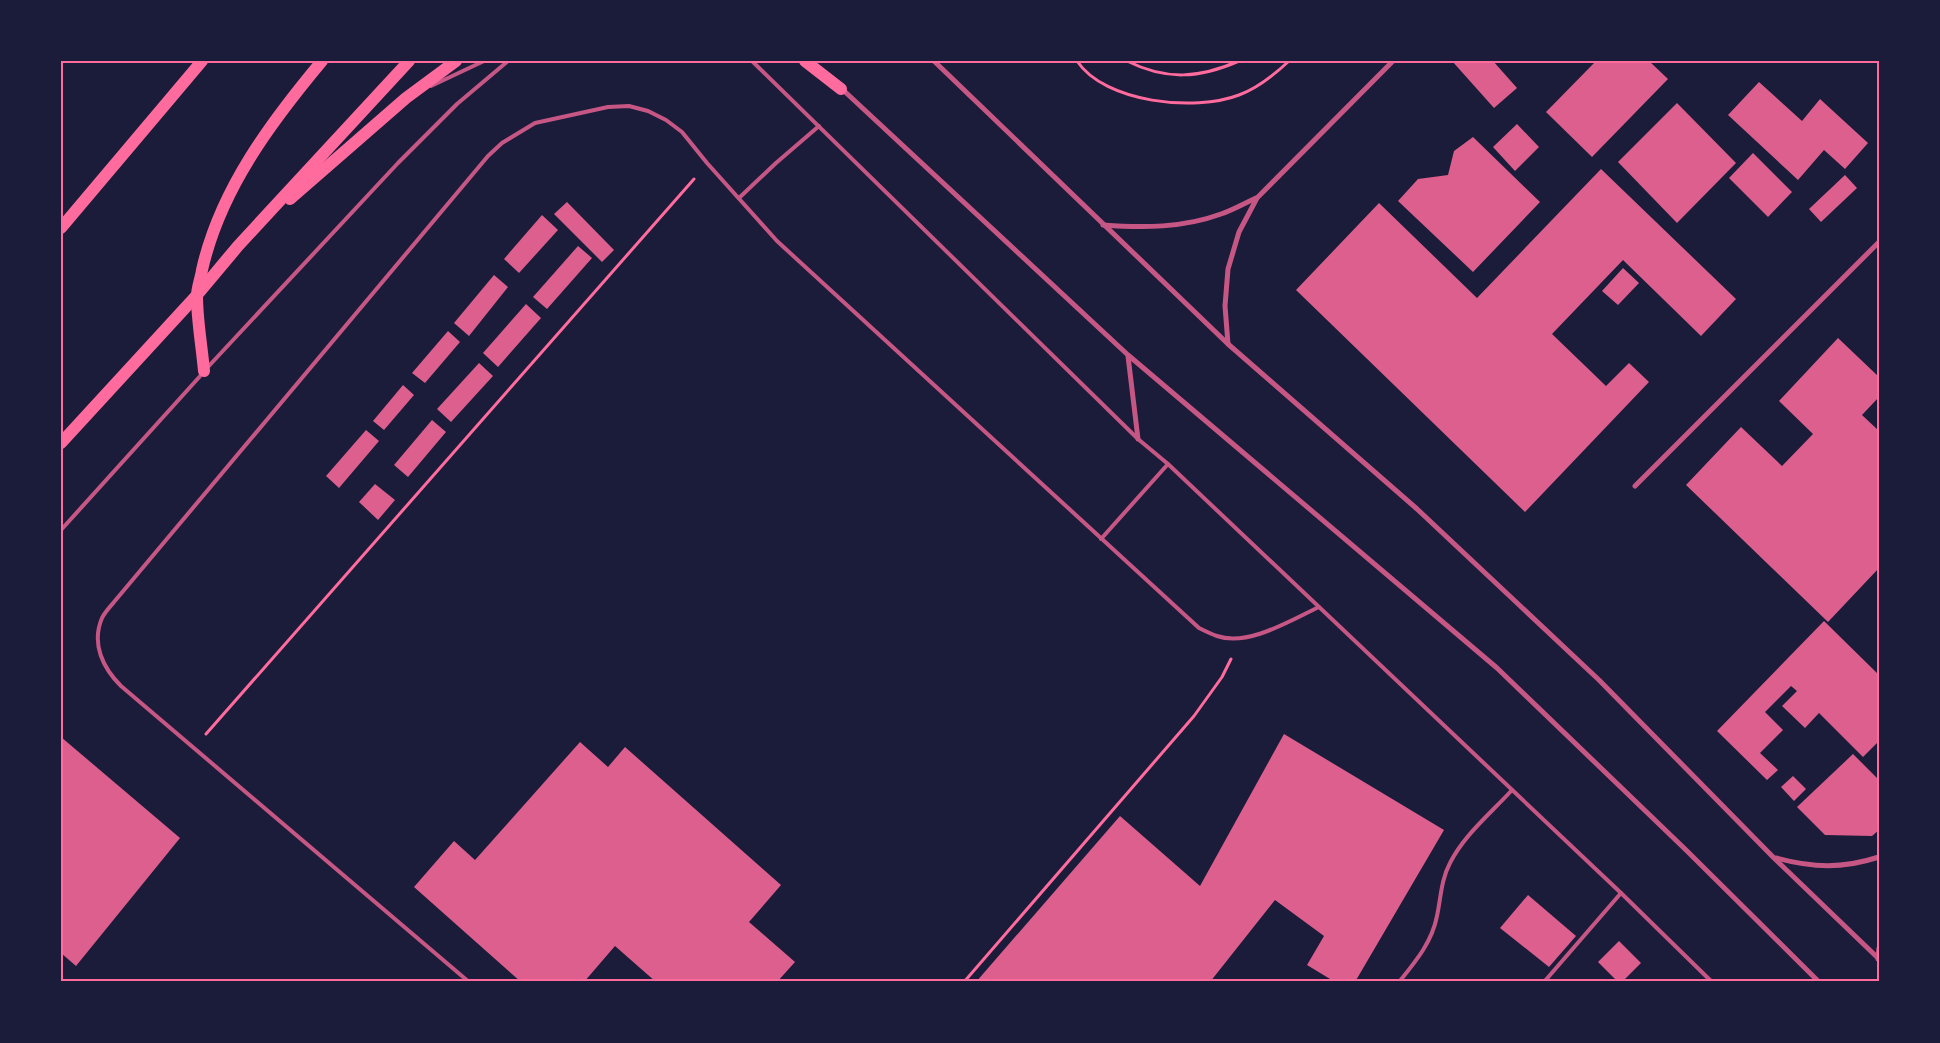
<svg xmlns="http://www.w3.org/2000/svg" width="1940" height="1043" font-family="'Work Sans',sans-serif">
  <rect width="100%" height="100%" fill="#1b1b3a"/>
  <!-- building -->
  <g fill="#dd5f8e">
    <path d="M 1452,61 L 1493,61 L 1517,88 L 1494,108 Z"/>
    <path d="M 1596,61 L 1649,61 L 1668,79 L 1592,157 L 1546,112 Z"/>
    <path d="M 1759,82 L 1802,121 L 1820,99 L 1868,143 L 1845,169 L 1824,150 L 1798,180 L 1728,115 Z"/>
    <path d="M 1677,103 L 1736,163 L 1677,223 L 1618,162 Z"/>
    <path d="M 1517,124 L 1539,147 L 1515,171 L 1493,147 Z"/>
    <path d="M 1473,137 L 1540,202 L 1473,272 L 1398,201 L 1418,179 L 1448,175 L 1454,151 Z"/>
    <path d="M 1753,153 L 1792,192 L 1768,217 L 1729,178 Z"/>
    <path d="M 1601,169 L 1736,299 L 1701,336 L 1623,260 L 1552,334 L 1606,386 L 1629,363 L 1649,382 L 1525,512 L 1296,290 L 1379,203 L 1477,298 Z"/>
    <path d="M 1845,175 L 1857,188 L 1821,222 L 1809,209 Z"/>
    <path d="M 567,202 L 614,250 L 602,262 L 554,214 Z"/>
    <path d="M 542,215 L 558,230 L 519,273 L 504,259 Z"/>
    <path d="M 578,246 L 592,258 L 547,309 L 533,297 Z"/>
    <path d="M 1623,268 L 1639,283 L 1618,305 L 1602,291 Z"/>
    <path d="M 494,275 L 508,287 L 469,336 L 454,323 Z"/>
    <path d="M 526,304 L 541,318 L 498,367 L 483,353 Z"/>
    <path d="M 448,331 L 460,342 L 425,383 L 412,373 Z"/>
    <path d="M 1838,338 L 1879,377 L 1879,397 L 1862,415 L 1879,431 L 1879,568 L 1828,622 L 1686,485 L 1741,427 L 1782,466 L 1813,434 L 1779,401 Z"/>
    <path d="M 479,363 L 493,376 L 451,422 L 437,409 Z"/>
    <path d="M 403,385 L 414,395 L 384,430 L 373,421 Z"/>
    <path d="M 432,420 L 446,432 L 408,477 L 394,465 Z"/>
    <path d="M 366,430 L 379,441 L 339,488 L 326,476 Z"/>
    <path d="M 375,484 L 395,500 L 378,520 L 359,502 Z"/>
    <path d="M 1824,621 L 1879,675 L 1879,741 L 1863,757 L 1819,713 L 1805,728 L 1782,706 L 1797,691 L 1791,686 L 1765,712 L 1783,730 L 1760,753 L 1778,770 L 1767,780 L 1717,731 Z"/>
    <path d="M 1284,734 L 1444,830 L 1355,982 L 1335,982 L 1307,965 L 1324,936 L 1275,900 L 1210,982 L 976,982 L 1120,816 L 1200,886 Z"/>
    <path d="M 61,737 L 180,838 L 76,966 L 61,953 Z"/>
    <path d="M 580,742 L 608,767 L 625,747 L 781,885 L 749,922 L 795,962 L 777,982 L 656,982 L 615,946 L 584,982 L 521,982 L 414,887 L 454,841 L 475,860 Z"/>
    <path d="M 1853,754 L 1879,780 L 1879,830 L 1872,836 L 1825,835 L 1797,807 Z"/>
    <path d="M 1793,776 L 1806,789 L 1794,801 L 1781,787 Z"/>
    <path d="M 1528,895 L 1576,936 L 1549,967 L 1500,928 Z"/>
    <path d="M 1619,941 L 1641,963 L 1622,982 L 1618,982 L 1598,962 Z"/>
  </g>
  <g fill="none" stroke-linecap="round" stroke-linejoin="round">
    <!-- path -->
    <g stroke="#ff6b9d" stroke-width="3">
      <path d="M 1077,61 C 1105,103 1195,112 1239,95 C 1258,88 1274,75 1289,61"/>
      <path d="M 1127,61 C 1167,81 1200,78 1239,61"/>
      <path d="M 206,734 L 694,179"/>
      <path d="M 964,982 L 1194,716 L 1222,677 L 1231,659"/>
    </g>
    <!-- service -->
    <g stroke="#c65784" stroke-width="4">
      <path d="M 752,61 L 1138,439 L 1168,464 L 1621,893 L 1712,982"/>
      <path d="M 431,86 L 484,61"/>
      <path d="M 739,198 L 776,163 L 819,126"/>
      <path d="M 207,368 L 398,163 L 457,104 L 508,61"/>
      <path d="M 61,530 L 202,374"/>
      <path d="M 1101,539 L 1168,464"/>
      <path d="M 469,982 L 121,686 C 103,668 91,644 102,618 C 105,612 110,607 114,602 L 488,156 L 502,143 L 535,123 L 608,107 L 629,106 L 648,111 L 666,120 L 682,132 L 707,163 L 777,241 L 1199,628 C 1205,631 1211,634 1217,636 C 1248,647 1291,620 1319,607"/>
      <path d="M 1399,982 C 1416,961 1432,942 1437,916 C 1441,897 1441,880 1450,863 C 1464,835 1491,813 1512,790"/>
      <path d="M 1544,982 L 1621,893"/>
    </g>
    <!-- minor -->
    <g stroke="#c65784" stroke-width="5">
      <path d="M 934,61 L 1228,344 L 1417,509 L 1599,680 L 1774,858 L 1879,959"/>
      <path d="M 842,89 L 1128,355 L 1497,668 L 1686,850 L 1819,982"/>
      <path d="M 1103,225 C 1143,228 1183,228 1221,214 C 1233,210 1245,203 1256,198"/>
      <path d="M 1228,344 L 1225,306 L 1228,269 L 1239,232 L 1257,198 L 1393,61"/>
      <path d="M 1128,356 L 1138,439"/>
      <path d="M 1635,486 L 1879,242"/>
      <path d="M 1776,858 C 1813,868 1842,869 1879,857"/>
      <path d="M 1878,959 L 1879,948"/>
    </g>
    <!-- primary -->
    <g stroke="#ff6b9d" stroke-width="12">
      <path d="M 805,61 L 841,89"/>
      <path d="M 290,199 L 406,98 L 456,61"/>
      <path d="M 61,228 L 202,61"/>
      <path d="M 204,371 C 202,347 197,321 197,296 C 197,287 201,278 202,270 C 220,190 271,122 322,61"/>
      <path d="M 61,443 L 197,295 L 238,246 L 409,61"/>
    </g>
  </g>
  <!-- border -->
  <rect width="1940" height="1043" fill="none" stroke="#1b1b3a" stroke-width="125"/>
  <rect x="62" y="62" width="1816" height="918" fill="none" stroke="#ff6b9d" stroke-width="2"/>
</svg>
